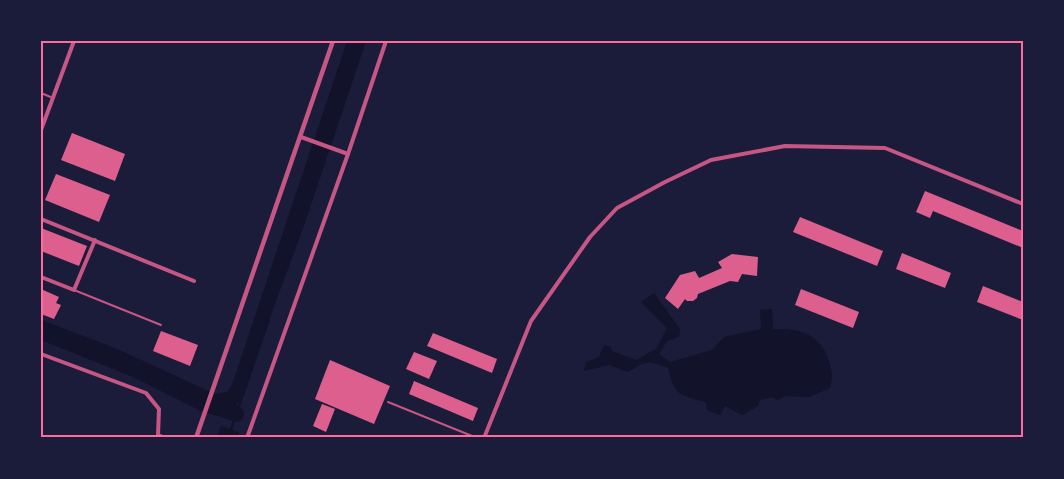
<svg xmlns="http://www.w3.org/2000/svg" width="1064" height="479" font-family="Poppins,sans-serif">
  <rect width="100%" height="100%" fill="#1b1b3a"/>
  <!-- water -->
  <g fill="#12122b">
    <path d="M 347,41 L 366,41 L 305,223 L 239,401 L 232,412 L 218,416 L 203,412 L 133,377 L 41,340 L 41,320 L 115,348 L 215,394 L 227,392 L 232,385 Z"/>
    <path d="M 654,293 L 680,329 L 679,337 L 667,341 L 659,354 L 670,362 L 712,350 L 724,337 L 761,329 L 760,310 L 772,309 L 773,329 C 799,328 821,334 829,361 C 832,371 833,377 830,388 L 809,397 L 786,396 L 778,400 L 772,397 L 760,400 L 758,406 L 742,415 L 725,406 L 720,415 L 707,410 L 706,402 C 679,395 675,396 668,368 C 648,360 647,360 628,372 L 609,365 L 584,371 L 586,362 L 599,357 L 604,345 L 611,347 L 612,351 L 636,360 L 656,349 L 667,328 L 641,302 Z"/>
    <path d="M 221,426 L 239,432 L 237,438 L 217,438 Z"/>
  </g>
  <g fill="none" stroke-linecap="round" stroke-linejoin="round">
    <!-- stream -->
    <path stroke="#12122b" stroke-width="2.5" d="M 228,438 L 269,319"/>
    <!-- river -->
    <path stroke="#12122b" stroke-width="16" d="M 211,405 L 236,414"/>
  </g>
  <!-- building -->
  <g fill="#dd5f8e">
    <path d="M 72,133 L 125,154 L 115,181 L 61,160 Z"/>
    <path d="M 56,174 L 110,195 L 99,222 L 45,200 Z"/>
    <path d="M 925,191 L 1023,231 L 1023,248 L 933,211 L 930,218 L 916,212 Z"/>
    <path d="M 800,217 L 883,251 L 877,266 L 793,232 Z"/>
    <path d="M 41,228 L 87,246 L 79,266 L 41,251 Z"/>
    <path d="M 902,253 L 951,273 L 945,288 L 896,269 Z"/>
    <path d="M 732,254 L 758,257 L 757,276 L 742,274 L 738,282 L 730,281 L 698,294 L 697,298 L 693,301 L 687,301 L 685,299 L 678,309 L 665,298 L 680,275 L 695,271 L 699,278 L 722,268 L 718,262 Z"/>
    <path d="M 983,286 L 1023,302 L 1023,320 L 977,302 Z"/>
    <path d="M 41,289 L 59,297 L 56,303 L 61,305 L 54,319 L 41,314 Z"/>
    <path d="M 801,289 L 859,312 L 853,328 L 795,305 Z"/>
    <path d="M 161,331 L 198,345 L 190,366 L 153,351 Z"/>
    <path d="M 433,333 L 497,359 L 492,373 L 427,346 Z"/>
    <path d="M 414,352 L 437,361 L 429,379 L 406,369 Z"/>
    <path d="M 330,360 L 390,386 L 374,424 L 315,399 Z"/>
    <path d="M 414,381 L 478,408 L 473,421 L 409,394 Z"/>
    <path d="M 322,404 L 335,409 L 326,432 L 313,426 Z"/>
  </g>
  <g fill="none" stroke-linecap="round" stroke-linejoin="round">
    <!-- service -->
    <g stroke="#c65784" stroke-width="2">
      <path d="M 41,93 L 53,98"/>
      <path d="M 74,290 L 161,325"/>
      <path d="M 388,402 L 477,438"/>
    </g>
    <!-- minor -->
    <g stroke="#c65784" stroke-width="4">
      <path d="M 41,130 L 74,41"/>
      <path d="M 301,137 L 348,154"/>
      <path d="M 41,219 L 194,281"/>
      <path d="M 41,277 L 74,290 L 95,240"/>
      <path d="M 41,354 L 146,393 L 159,409 L 158,435 L 165,438"/>
      <path d="M 247,438 L 348,154 L 386,41"/>
      <path d="M 484,438 L 531,321 L 590,237 L 617,208 L 665,182 L 711,160 L 785,146 L 885,148 L 1023,204"/>
    </g>
    <!-- tertiary -->
    <path stroke="#c65784" stroke-width="4.5" d="M 196,438 L 333,41"/>
  </g>
  <!-- border -->
  <rect width="1064" height="479" fill="none" stroke="#1b1b3a" stroke-width="85"/>
  <rect x="42" y="42" width="980" height="394" fill="none" stroke="#ff6b9d" stroke-width="2"/>
</svg>
